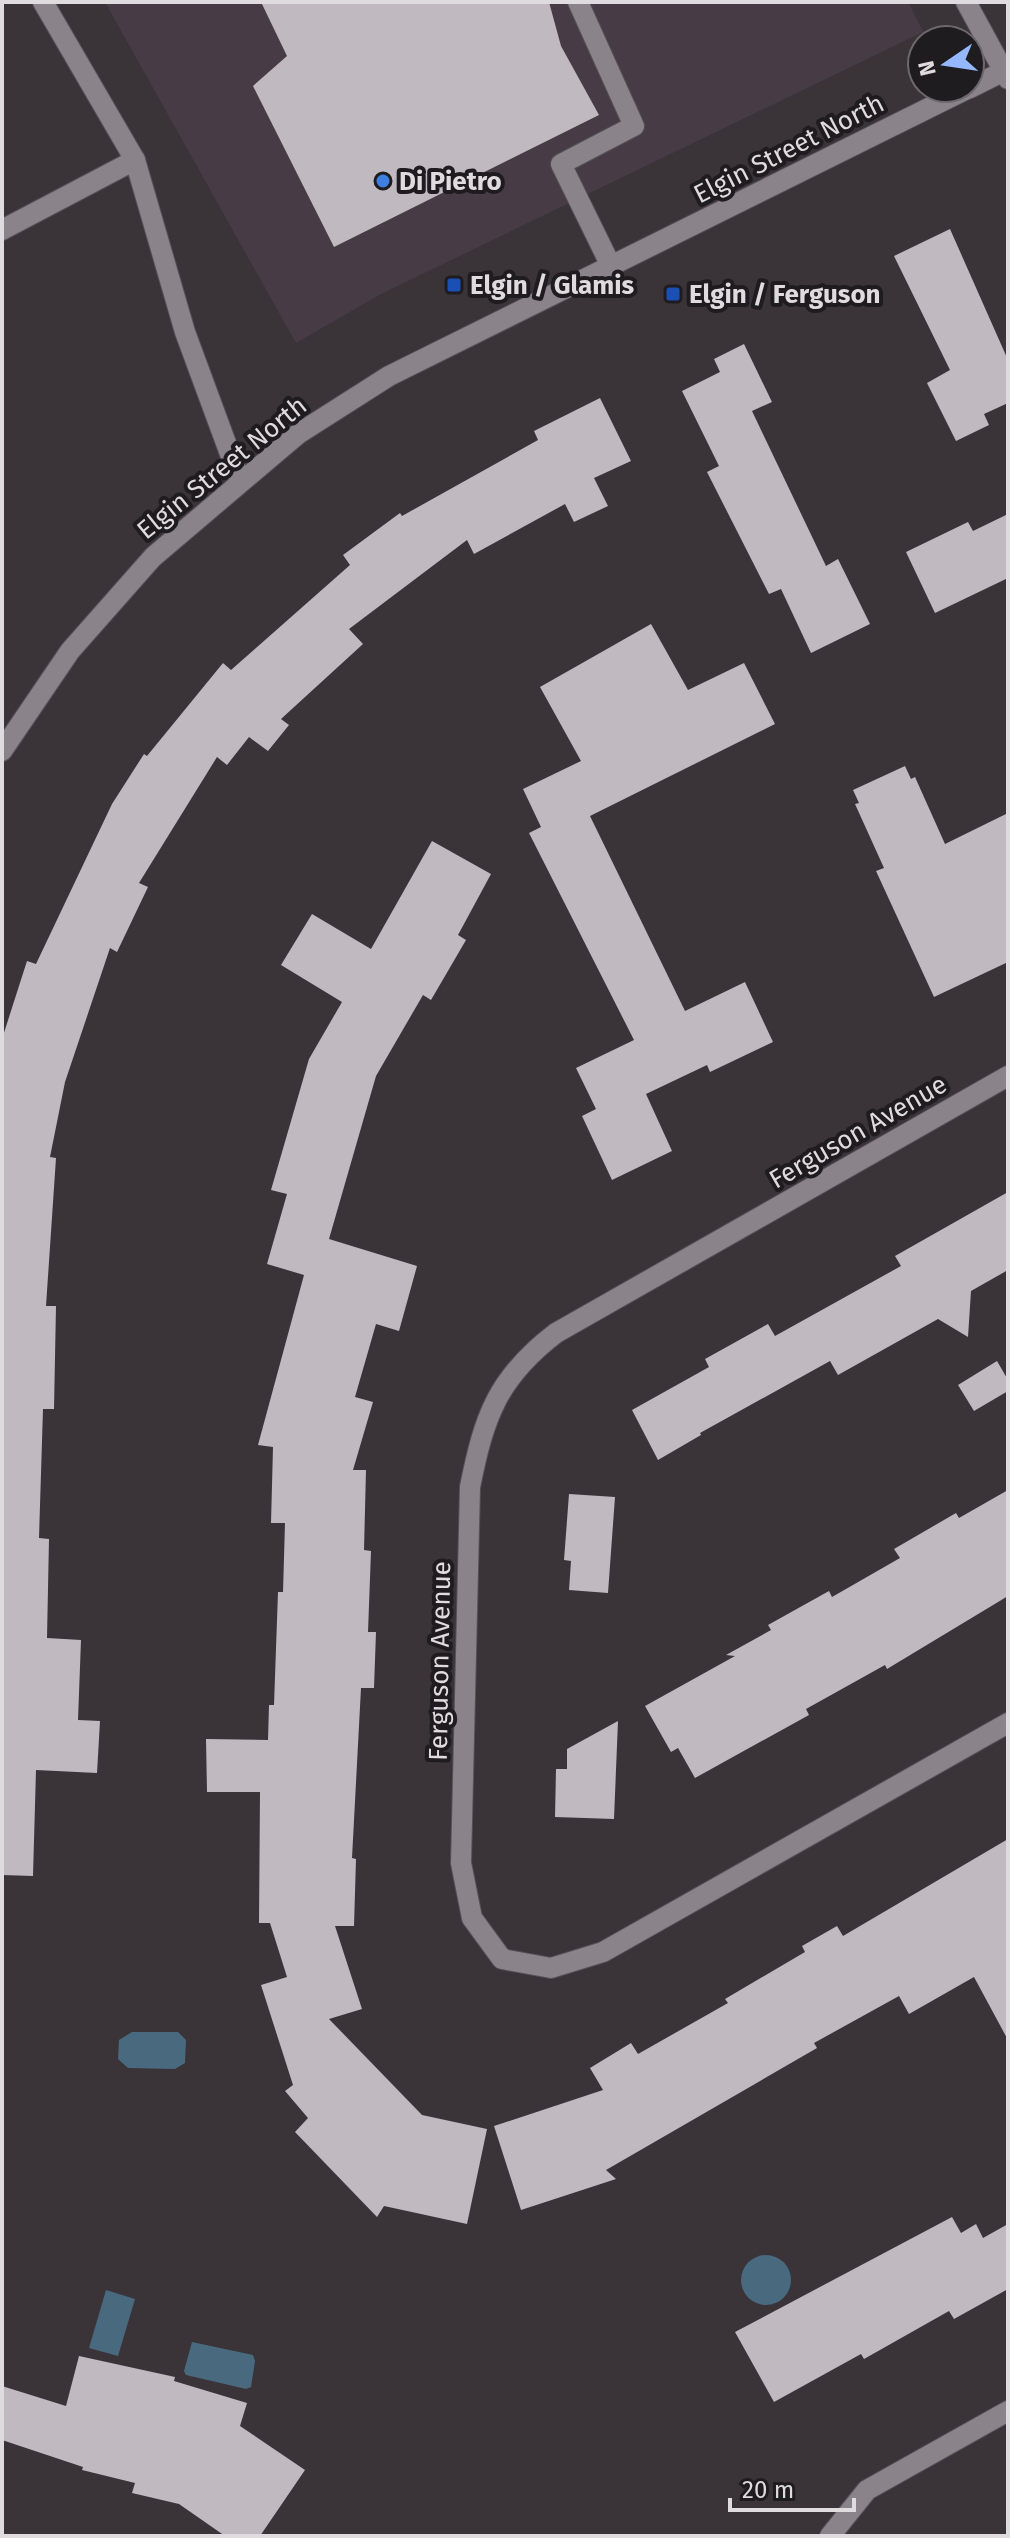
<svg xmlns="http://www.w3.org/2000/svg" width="1010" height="2538" font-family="'Fira Sans',sans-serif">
  <rect width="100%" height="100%" fill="#3a3439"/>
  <!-- built -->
  <path fill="#473c46" d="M 105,2 L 908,2 L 923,32 L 381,294 L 296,343 Z"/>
  <!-- water -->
  <g fill="#49697f">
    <path d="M 132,2032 L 178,2032 L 186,2040 L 185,2063 L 175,2069 L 128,2068 L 118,2059 L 119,2040 Z"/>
    <circle cx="766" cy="2280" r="25"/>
    <path d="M 106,2290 L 135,2299 L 118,2356 L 89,2348 Z"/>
    <path d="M 192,2342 L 253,2355 L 255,2361 L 251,2387 L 246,2389 L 186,2375 L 184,2371 Z"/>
  </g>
  <!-- building -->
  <g fill="#c0b9c0">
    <path d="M 261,2 L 549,2 L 561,46 L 599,115 L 334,247 L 253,86 L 287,56 Z"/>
    <path d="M 950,229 L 1008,360 L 1008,403 L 984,414 L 989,425 L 956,441 L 927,383 L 950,370 L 894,256 Z"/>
    <path d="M 744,344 L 772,402 L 752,411 L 826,566 L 838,559 L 870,624 L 811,653 L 781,589 L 769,594 L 707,472 L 719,466 L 682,391 L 720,372 L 714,359 Z"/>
    <path d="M 600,398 L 631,461 L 594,478 L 608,506 L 574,522 L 565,504 L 474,554 L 467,540 L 349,629 L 363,644 L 281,719 L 289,725 L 268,751 L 249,737 L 227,765 L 217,757 L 139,883 L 148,887 L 117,952 L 110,948 L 65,1082 L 50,1157 L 56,1158 L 46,1306 L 56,1306 L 54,1409 L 43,1409 L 39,1538 L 49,1539 L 47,1638 L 81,1640 L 78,1720 L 100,1721 L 97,1773 L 36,1770 L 33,1876 L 2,1875 L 2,1039 L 27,961 L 36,964 L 112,804 L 144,754 L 147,756 L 223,663 L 231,670 L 350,565 L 343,555 L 400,513 L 402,516 L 538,440 L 534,431 Z"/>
    <path d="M 1008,514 L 1008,578 L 935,613 L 906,552 L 968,522 L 973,531 Z"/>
    <path d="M 651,624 L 688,690 L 744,663 L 775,724 L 590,816 L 685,1011 L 745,982 L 773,1042 L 710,1072 L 707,1065 L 646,1094 L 672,1151 L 612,1180 L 582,1116 L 596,1109 L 576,1068 L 634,1040 L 529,833 L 541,827 L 523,789 L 581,761 L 540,687 Z"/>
    <path d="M 905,766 L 911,779 L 915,777 L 945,844 L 1008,813 L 1008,962 L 934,997 L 876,871 L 884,868 L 855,804 L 859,803 L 853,790 Z"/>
    <path d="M 432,841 L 491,874 L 458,935 L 466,940 L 431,1000 L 423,995 L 376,1076 L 329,1239 L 417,1266 L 399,1331 L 376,1324 L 355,1397 L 373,1402 L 353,1470 L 366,1470 L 364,1550 L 371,1551 L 368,1632 L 376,1632 L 374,1688 L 361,1688 L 352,1858 L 356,1859 L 354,1926 L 335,1926 L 362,2009 L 329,2019 L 422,2115 L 487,2129 L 467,2224 L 384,2206 L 377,2217 L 295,2132 L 308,2118 L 285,2091 L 293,2085 L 261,1985 L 287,1977 L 270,1923 L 259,1923 L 260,1792 L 207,1792 L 206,1739 L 268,1740 L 269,1705 L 274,1705 L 278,1592 L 283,1592 L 285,1523 L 271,1523 L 273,1447 L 258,1445 L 304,1275 L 267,1264 L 287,1194 L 271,1190 L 309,1059 L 342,1002 L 281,965 L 312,914 L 371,949 Z"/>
    <path d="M 1008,1192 L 1008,1270 L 971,1291 L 968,1337 L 938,1319 L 838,1375 L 830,1361 L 700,1433 L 701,1435 L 658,1460 L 632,1410 L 709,1367 L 705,1359 L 768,1324 L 775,1336 L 901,1266 L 895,1256 Z"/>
    <path d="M 997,1361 L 1008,1380 L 1008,1391 L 974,1411 L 958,1385 Z"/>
    <path d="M 1008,1490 L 1008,1596 L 887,1669 L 885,1665 L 806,1709 L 809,1715 L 695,1778 L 678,1748 L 671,1752 L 645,1706 L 735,1656 L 726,1655 L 771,1630 L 768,1625 L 829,1591 L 832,1597 L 900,1558 L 894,1549 L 956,1513 L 959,1518 Z"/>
    <path d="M 569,1494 L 615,1497 L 608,1593 L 569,1590 L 571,1561 L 564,1560 Z"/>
    <path d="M 618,1721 L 614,1819 L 555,1817 L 556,1769 L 567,1769 L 567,1749 Z"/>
    <path d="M 1008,1839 L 1008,2040 L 974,1977 L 909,2014 L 899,1996 L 814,2043 L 817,2048 L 606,2170 L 616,2179 L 521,2210 L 494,2126 L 603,2090 L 590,2068 L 631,2043 L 638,2054 L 728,2003 L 725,1999 L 805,1952 L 802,1946 L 837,1926 L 843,1936 Z"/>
    <path d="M 952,2217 L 961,2233 L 976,2224 L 983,2238 L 1008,2224 L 1008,2289 L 954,2319 L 949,2311 L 864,2359 L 861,2354 L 774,2402 L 735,2332 Z"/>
    <path d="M 79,2356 L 175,2377 L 174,2381 L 247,2403 L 240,2426 L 305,2470 L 260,2536 L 225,2536 L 179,2504 L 132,2493 L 135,2483 L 82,2470 L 83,2467 L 2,2440 L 2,2386 L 66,2406 Z"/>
  </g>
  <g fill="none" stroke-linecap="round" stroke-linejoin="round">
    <!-- service casing -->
    <g stroke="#565156" stroke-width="22">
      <g id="service">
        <path d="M 43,2 L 135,160"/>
        <path d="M 578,2 L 634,126 L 561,164 L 611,266"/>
        <path d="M 2,230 L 135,160 L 185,332 L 240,481"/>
      </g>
    </g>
    <!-- minor casing -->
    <g stroke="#565156" stroke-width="22">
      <g id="minor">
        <path d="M 966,2 L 1008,79"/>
        <path d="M 1008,1076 L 556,1333 C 497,1378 484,1417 470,1487 L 461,1863 L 472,1918 L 502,1959 L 551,1968 L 603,1952 L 1008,1723"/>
        <path d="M 830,2536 L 867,2490 L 1008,2411"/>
      </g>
    </g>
    <!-- tertiary casing -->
    <g stroke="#565156" stroke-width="22">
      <g id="tertiary">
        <path d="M 970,88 L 1008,69"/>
        <path d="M 2,751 L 70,651 L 153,557 L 298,434 L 389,376 L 969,88"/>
      </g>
    </g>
    <!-- service -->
    <use href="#service" stroke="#8a8389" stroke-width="20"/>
    <!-- minor -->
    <use href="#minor" stroke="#8a8389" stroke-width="20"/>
    <!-- tertiary -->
    <use href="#tertiary" stroke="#8a8389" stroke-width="20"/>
  </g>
  <!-- markers -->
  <circle fill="#3f7fe0" stroke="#1f1c1f" stroke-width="3" cx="383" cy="181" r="8"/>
  <g fill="#1a4fb4" stroke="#1f1c1f" stroke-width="3">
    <rect x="446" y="277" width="16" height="16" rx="4"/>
    <rect x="665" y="286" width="16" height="16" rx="4"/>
  </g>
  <g text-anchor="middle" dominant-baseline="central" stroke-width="8" stroke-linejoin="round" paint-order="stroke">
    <!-- street labels -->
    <g font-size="26" fill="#dfdbdf" stroke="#1f1c1f">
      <text transform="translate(789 149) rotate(-27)">Elgin Street North</text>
      <text transform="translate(222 468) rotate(-39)">Elgin Street North</text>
      <text transform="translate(858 1132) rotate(-30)">Ferguson Avenue</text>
      <text transform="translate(440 1661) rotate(-89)">Ferguson Avenue</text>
    </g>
    <!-- poi labels -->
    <g font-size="26" font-weight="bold" fill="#dfdbdf" stroke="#1f1c1f" text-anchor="start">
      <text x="399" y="181">Di Pietro</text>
      <text x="470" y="285">Elgin / Glamis</text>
      <text x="689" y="294">Elgin / Ferguson</text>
    </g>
  </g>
  <!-- border -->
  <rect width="1010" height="2538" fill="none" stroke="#dfdbdf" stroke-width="8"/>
  <!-- north arrow -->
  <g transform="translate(946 64) rotate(257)"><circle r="38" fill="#1f1c1f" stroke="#6c686c" stroke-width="2"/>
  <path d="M0-6L14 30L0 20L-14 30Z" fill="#95b7fd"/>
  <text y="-12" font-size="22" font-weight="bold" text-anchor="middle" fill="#dfdbdf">N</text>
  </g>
  <!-- scale -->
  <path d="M730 2498v12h124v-12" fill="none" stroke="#dfdbdf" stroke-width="4"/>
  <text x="742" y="2498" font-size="24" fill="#dfdbdf" stroke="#1f1c1f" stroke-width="6" paint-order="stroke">20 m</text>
</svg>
